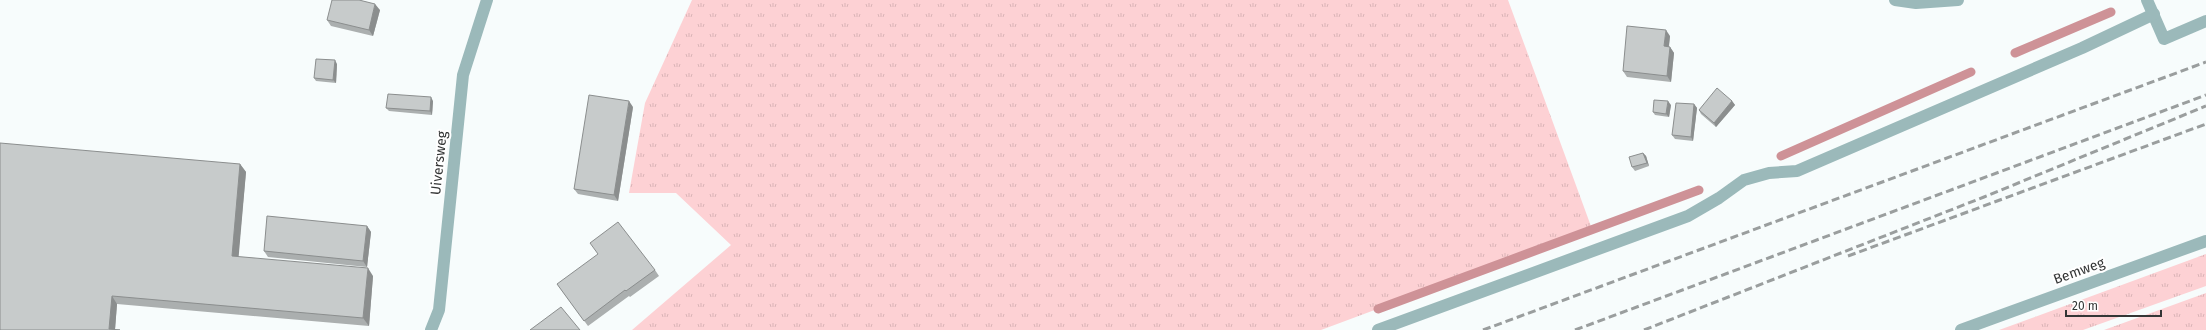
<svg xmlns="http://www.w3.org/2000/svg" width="2206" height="330" font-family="'Fira Sans',sans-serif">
  <defs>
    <pattern id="grass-tufts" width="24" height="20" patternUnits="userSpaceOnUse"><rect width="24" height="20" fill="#fdd1d4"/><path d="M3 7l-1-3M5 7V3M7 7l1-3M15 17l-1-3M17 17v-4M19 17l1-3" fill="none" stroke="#d9b4b7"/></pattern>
  </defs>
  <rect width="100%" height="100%" fill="#f7fcfc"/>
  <!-- grass -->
  <g fill="url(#grass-tufts)">
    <path d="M 692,0 L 1508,0 L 1592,229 L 1321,330 L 632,330 L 731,245 L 676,193 L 629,193 L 645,103 Z"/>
    <path d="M 2206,254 L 2206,286 L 2083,330 L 1999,330 Z"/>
    <path d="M 2206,293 L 2206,330 L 2104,330 Z"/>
  </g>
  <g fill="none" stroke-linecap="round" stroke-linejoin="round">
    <!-- stream -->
    <g stroke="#ce9297" stroke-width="9">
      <path d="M 2015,53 L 2111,12"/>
      <path d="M 1781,156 L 1971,72"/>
      <path d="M 1378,309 L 1699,190"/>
    </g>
    <!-- minor -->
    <g stroke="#9bb9ba" stroke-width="12">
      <path d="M 1895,0 L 1916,3 L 1958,0"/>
      <path d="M 2147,0 L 2164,39 L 2206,21"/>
      <path d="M 431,330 L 439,310 L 463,75 L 487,0"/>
      <path d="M 1378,330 L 1688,216 L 1719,198 L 1744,180 L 1769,173 L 1797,171 L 2082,48 L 2154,14"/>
      <path d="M 1961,330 L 2206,241"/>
    </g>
    <!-- rail -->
    <g stroke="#9a9e9e" stroke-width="3" stroke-dasharray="8 4" stroke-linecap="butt">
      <path d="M 1848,256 L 2206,124"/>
      <path d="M 1483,330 L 2206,62"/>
      <path d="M 1575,330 L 2206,95"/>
      <path d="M 1644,330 L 1984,197 L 2206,106"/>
    </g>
  </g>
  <!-- wall -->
  <g fill="#abafaf">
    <path d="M 380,10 L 373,36 L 331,26 L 327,20 Z"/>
    <path d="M 1670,36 L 1669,47 L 1670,47 L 1674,53 L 1671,82 L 1627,77 L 1623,71 Z"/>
    <path d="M 337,64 L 336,83 L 316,81 L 314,78 Z"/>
    <path d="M 433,101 L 432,115 L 389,111 L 386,108 Z"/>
    <path d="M 1732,101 L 1735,105 L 1716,127 L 1701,114 L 1699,110 Z"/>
    <path d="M 1694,104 L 1697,108 L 1693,141 L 1675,139 L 1672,135 Z"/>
    <path d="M 1671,105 L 1669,117 L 1655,115 L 1653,112 Z"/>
    <path d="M 633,107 L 618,201 L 578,194 L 574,189 Z"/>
    <path d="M 1643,153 L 1646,156 L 1649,166 L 1635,171 L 1632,167 Z"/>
    <path d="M 240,164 L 246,172 L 238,257 L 373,276 L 369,326 L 117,304 L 115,329 L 0,330 Z"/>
    <path d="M 367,226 L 371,232 L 367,267 L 268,257 L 264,251 Z"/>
    <path d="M 655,270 L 659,276 L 630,297 L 629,296 L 588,326 L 557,284 Z"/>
  </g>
  <!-- shaded-wall -->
  <g fill="#8b8e8e">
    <path d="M 375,4 L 380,10 L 373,36 L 369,30 Z"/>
    <path d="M 1666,30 L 1670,36 L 1668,52 L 1664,46 Z"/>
    <path d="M 1670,47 L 1674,53 L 1671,82 L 1667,76 Z"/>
    <path d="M 335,60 L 337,64 L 336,83 L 333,80 Z"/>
    <path d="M 431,97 L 433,101 L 432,115 L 430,111 Z"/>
    <path d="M 629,101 L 633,107 L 618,201 L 614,195 Z"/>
    <path d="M 1668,101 L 1671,105 L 1669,117 L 1666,114 Z"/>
    <path d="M 1732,101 L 1735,105 L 1716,127 L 1714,123 Z"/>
    <path d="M 1694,104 L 1697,108 L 1693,141 L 1691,137 Z"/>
    <path d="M 1643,153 L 1646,156 L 1649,166 L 1647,163 Z"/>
    <path d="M 240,164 L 246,172 L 238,264 L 232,256 Z"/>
    <path d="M 367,226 L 371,232 L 367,267 L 363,261 Z"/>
    <path d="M 368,268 L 373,276 L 369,326 L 363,318 Z"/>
    <path d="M 112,296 L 117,304 L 115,330 L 109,329 Z"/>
  </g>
  <!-- building -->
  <g fill="#c7cbcb" stroke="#8b8e8e">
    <path d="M 332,0 L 359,0 L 375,4 L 369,30 L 327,20 Z"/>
    <path d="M 1627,26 L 1666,30 L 1664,46 L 1670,47 L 1667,76 L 1623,71 Z"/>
    <path d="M 316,59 L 335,60 L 333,80 L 314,78 Z"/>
    <path d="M 1717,88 L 1732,101 L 1714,123 L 1699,110 Z"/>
    <path d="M 388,94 L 431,97 L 430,111 L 386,108 Z"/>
    <path d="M 589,95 L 629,101 L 614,195 L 574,189 Z"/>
    <path d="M 1654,100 L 1668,101 L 1666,114 L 1653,112 Z"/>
    <path d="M 1676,103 L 1694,104 L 1691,137 L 1672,135 Z"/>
    <path d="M 0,143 L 240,164 L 232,256 L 368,268 L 363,318 L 112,296 L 109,329 L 120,330 L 0,330 Z"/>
    <path d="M 1643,153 L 1647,163 L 1632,167 L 1629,157 Z"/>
    <path d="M 267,216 L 367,226 L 363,261 L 264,251 Z"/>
    <path d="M 618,222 L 655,270 L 626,291 L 625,290 L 584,321 L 557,284 L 598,254 L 590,243 Z"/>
    <path d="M 561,307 L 580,330 L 530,330 Z"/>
  </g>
  <g text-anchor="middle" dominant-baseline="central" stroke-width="4" stroke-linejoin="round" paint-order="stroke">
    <!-- street labels -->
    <g font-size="14" fill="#343636" stroke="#fff">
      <text transform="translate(439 163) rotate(-84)">Uiversweg</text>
      <text transform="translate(2079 271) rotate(-20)">Bemweg</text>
    </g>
  </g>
  <!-- scale -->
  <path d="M2066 310v6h95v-6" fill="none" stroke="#343636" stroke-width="2"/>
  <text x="2072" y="310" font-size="12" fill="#343636" stroke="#ffffff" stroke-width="3" paint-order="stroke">20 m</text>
</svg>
